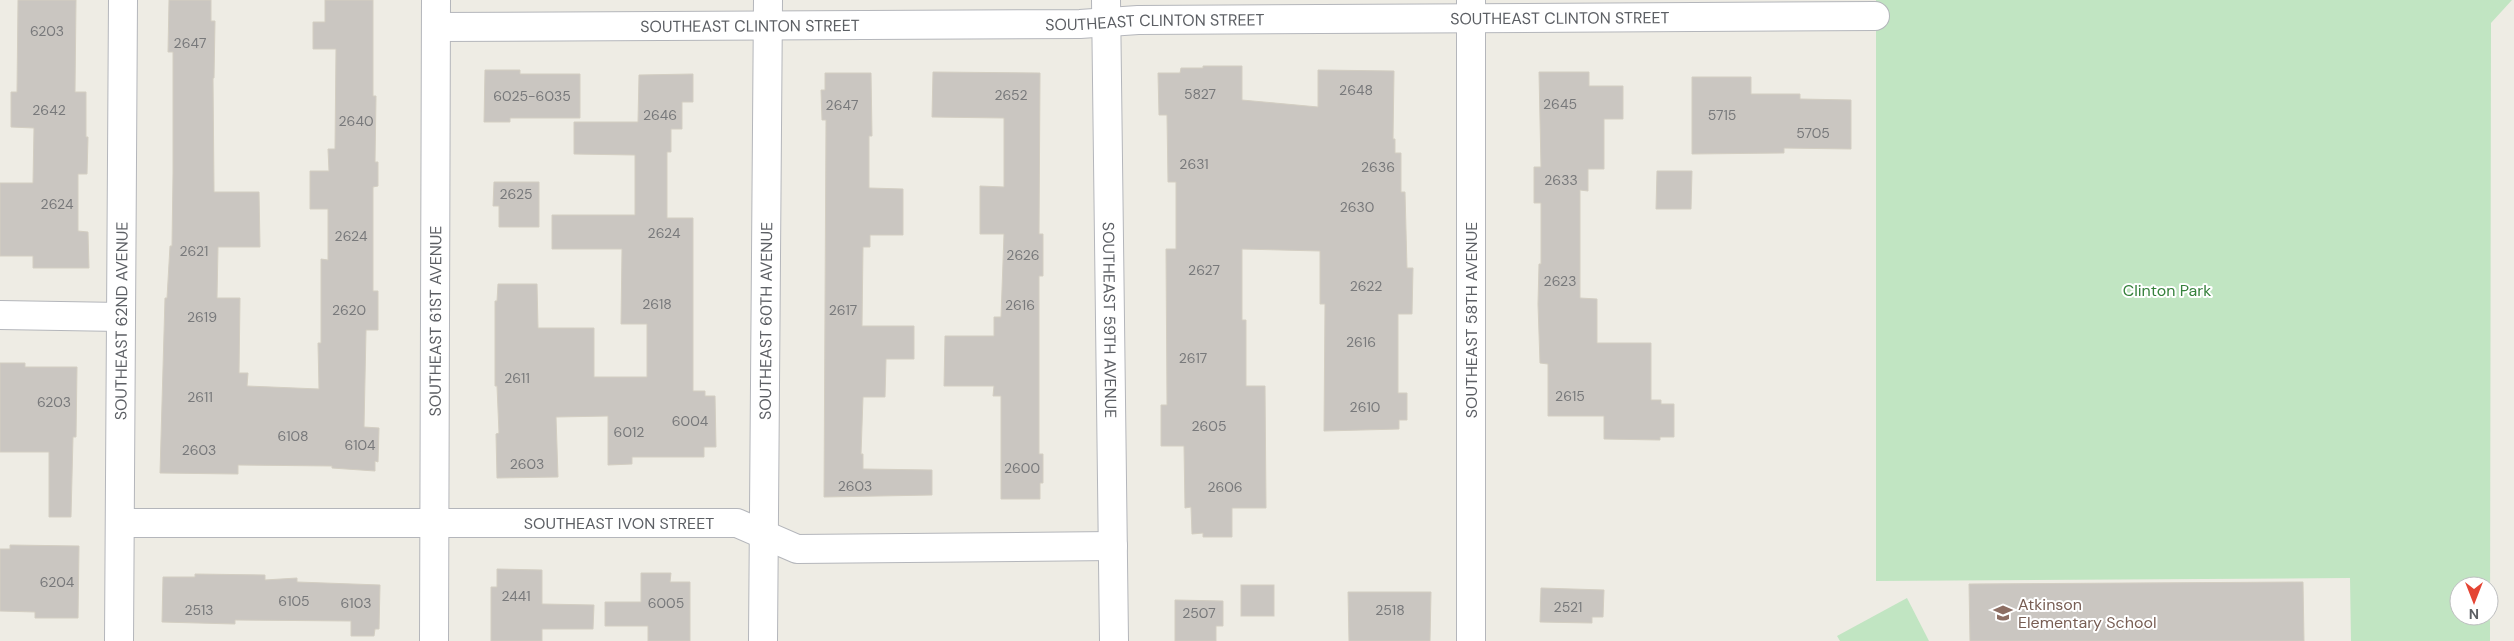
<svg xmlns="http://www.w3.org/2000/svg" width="2514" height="641" font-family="'DM Sans',sans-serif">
  <rect width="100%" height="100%" fill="#eeece4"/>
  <!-- green -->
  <g fill="#c1e5c2" fill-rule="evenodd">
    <path d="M 1876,0 L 2512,0 L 2491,23 L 2490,641 L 2351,641 L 2350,578 L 1876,581 ZM 2459,586 L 2489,586 L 2489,616 L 2459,616 Z"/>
    <path d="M 1907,598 L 1929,641 L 1840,641 L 1837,636 Z"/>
  </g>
  <!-- building -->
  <g fill="#cac6c1" stroke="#d3cec2">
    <path d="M 18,0 L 76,0 L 75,92 L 86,92 L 86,137 L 88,137 L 87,174 L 78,174 L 78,231 L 88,232 L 89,268 L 33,268 L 33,256 L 0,256 L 0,183 L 33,183 L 34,128 L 11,127 L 11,92 L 17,92 Z"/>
    <path d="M 169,0 L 211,0 L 211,21 L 215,21 L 214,78 L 213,78 L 214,192 L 259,192 L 260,247 L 218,247 L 217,298 L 240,298 L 239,373 L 248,373 L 247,386 L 319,389 L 318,343 L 321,343 L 321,259 L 328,260 L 328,209 L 310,209 L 310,171 L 329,171 L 328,149 L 335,149 L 336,49 L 313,49 L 313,22 L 325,22 L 325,0 L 373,0 L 373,96 L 376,96 L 375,162 L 378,162 L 378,186 L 373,187 L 373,291 L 378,291 L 378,330 L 366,330 L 364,427 L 379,428 L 378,462 L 375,461 L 375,471 L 332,468 L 332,466 L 238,465 L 238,474 L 160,473 L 165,298 L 167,298 L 170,246 L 172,246 L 173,174 L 173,52 L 168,52 Z"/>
    <path d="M 1203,66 L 1242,66 L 1242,100 L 1318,107 L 1318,70 L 1394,71 L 1393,139 L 1395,139 L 1395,153 L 1401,153 L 1401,192 L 1405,192 L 1407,268 L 1413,268 L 1412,314 L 1398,314 L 1398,393 L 1407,393 L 1407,420 L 1399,420 L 1399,429 L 1324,431 L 1325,304 L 1320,304 L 1320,251 L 1242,249 L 1242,320 L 1246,320 L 1246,386 L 1265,386 L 1266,508 L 1232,508 L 1232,537 L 1203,537 L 1203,533 L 1192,534 L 1191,507 L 1185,508 L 1184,446 L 1161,446 L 1161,405 L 1167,405 L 1166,249 L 1176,249 L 1176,182 L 1168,182 L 1167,115 L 1159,115 L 1158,73 L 1180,73 L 1181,68 L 1203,68 Z"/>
    <path d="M 485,70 L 520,70 L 520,74 L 580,74 L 580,118 L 510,118 L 510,122 L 484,122 Z"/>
    <path d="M 933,72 L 1040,73 L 1039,234 L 1043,234 L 1043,276 L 1039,276 L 1039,454 L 1043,454 L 1043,483 L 1040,483 L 1040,499 L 1001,499 L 1001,396 L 993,396 L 994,386 L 944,386 L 945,336 L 994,336 L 994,317 L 1001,317 L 1004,234 L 980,234 L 980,186 L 1004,187 L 1004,118 L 932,117 Z"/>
    <path d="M 1539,72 L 1589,72 L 1589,86 L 1623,86 L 1623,119 L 1604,119 L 1604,169 L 1588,169 L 1588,191 L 1580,190 L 1580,298 L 1597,299 L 1597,343 L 1651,343 L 1651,400 L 1661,400 L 1661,404 L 1674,404 L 1674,437 L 1660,437 L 1660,440 L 1604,439 L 1604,416 L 1548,416 L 1548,364 L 1540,363 L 1538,304 L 1539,264 L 1541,264 L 1541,203 L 1534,203 L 1534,167 L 1541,167 Z"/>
    <path d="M 825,73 L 871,73 L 872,136 L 869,136 L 869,188 L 903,189 L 903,235 L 870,235 L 870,247 L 863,247 L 862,326 L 914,326 L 914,359 L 886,359 L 885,397 L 863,397 L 861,454 L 863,454 L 863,469 L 932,470 L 932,495 L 824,497 L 826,120 L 822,120 L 821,90 L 825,90 Z"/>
    <path d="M 693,74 L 693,102 L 682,102 L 682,129 L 671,129 L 671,152 L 667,152 L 667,218 L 693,218 L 693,391 L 705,391 L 705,396 L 715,396 L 716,447 L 704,447 L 704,457 L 632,457 L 632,464 L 608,465 L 608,416 L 556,417 L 558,477 L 497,478 L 496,434 L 499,433 L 497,386 L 495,386 L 495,301 L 497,301 L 498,284 L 537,284 L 538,328 L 594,328 L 594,377 L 647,377 L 647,324 L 621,324 L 622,249 L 552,249 L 552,215 L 635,215 L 635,155 L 574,154 L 574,122 L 638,122 L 639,75 Z"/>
    <path d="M 1692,77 L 1751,77 L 1751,94 L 1800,94 L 1800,99 L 1851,100 L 1851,149 L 1784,148 L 1784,153 L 1692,154 Z"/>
    <path d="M 1657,171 L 1692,171 L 1691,209 L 1656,209 Z"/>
    <path d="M 494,182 L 539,182 L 539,227 L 499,227 L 499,206 L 493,206 Z"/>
    <path d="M 0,363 L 25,363 L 25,367 L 77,367 L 76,437 L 73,437 L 71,517 L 49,517 L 49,452 L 0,452 Z"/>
    <path d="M 10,545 L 79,546 L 78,618 L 35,618 L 35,612 L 0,611 L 0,549 L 10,549 Z"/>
    <path d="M 497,569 L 542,570 L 542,604 L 594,605 L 593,629 L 542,629 L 542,641 L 491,641 L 491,587 L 497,587 Z"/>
    <path d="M 641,573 L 671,573 L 670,582 L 690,582 L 690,641 L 648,641 L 648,626 L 605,626 L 605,602 L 641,602 Z"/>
    <path d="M 195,574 L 265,575 L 265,580 L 297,578 L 297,582 L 380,585 L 379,629 L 375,629 L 374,636 L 351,636 L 351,621 L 235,620 L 235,624 L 162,622 L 163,577 L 195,577 Z"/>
    <path d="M 2303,582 L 2304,641 L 1970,641 L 1969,584 Z"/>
    <rect x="1241" y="585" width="33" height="31"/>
    <path d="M 1541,588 L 1604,590 L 1603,617 L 1592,617 L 1592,623 L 1540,622 Z"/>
    <path d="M 1348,592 L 1431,592 L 1430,641 L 1349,641 Z"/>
    <path d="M 1175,600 L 1223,601 L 1223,626 L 1216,626 L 1216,641 L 1175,641 Z"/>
  </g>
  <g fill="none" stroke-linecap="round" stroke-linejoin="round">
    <!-- minor casing -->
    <g stroke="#b4b6bb" stroke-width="30">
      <g id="minor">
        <path id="s1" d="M 1106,0 L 1114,641"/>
        <path d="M 1471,0 L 1471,641"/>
        <path id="s2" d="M 436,27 L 1080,24 L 1138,20 L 1875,16"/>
        <path d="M 0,315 L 121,317"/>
        <path id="s3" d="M 120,523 L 737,523 L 797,549 L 1113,546"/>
        <path id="s4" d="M 119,641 L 123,0"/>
        <path id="s5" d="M 434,641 L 436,0"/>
        <path id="s6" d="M 763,641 L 768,0"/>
      </g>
    </g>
    <!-- minor -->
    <use href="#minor" stroke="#fff" stroke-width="28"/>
  </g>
  <!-- icons -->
  <defs>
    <g id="school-bare" transform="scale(1.5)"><path d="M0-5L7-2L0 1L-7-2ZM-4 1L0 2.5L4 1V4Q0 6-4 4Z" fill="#8d6e63" stroke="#fff" stroke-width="2.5" paint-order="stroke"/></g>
  </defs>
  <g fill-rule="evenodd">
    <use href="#school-bare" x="2003" y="613"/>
  </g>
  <g text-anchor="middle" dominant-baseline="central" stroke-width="4" stroke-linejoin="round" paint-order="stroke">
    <!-- number labels -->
    <g font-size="14" fill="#78797b">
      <text x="47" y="31">6203</text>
      <text x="190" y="43">2647</text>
      <text x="1356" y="90">2648</text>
      <text x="1200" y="94">5827</text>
      <text x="1011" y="95">2652</text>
      <text x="532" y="96">6025-6035</text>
      <text x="1560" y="104">2645</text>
      <text x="842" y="105">2647</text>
      <text x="49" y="110">2642</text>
      <text x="660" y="115">2646</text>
      <text x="1722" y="115">5715</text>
      <text x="356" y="121">2640</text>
      <text x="1813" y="133">5705</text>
      <text x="1194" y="164">2631</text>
      <text x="1378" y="167">2636</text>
      <text x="1561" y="180">2633</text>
      <text x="516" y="194">2625</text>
      <text x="57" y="204">2624</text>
      <text x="1357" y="207">2630</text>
      <text x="664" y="233">2624</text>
      <text x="351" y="236">2624</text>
      <text x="194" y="251">2621</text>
      <text x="1023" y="255">2626</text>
      <text x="1204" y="270">2627</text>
      <text x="1560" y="281">2623</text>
      <text x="1366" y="286">2622</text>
      <text x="657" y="304">2618</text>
      <text x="1020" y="305">2616</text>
      <text x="349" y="310">2620</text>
      <text x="843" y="310">2617</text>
      <text x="202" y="317">2619</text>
      <text x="1361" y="342">2616</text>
      <text x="1193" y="358">2617</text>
      <text x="517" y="378">2611</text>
      <text x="1570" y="396">2615</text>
      <text x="200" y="397">2611</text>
      <text x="54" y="402">6203</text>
      <text x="1365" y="407">2610</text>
      <text x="690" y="421">6004</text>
      <text x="1209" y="426">2605</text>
      <text x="629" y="432">6012</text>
      <text x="293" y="436">6108</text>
      <text x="360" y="445">6104</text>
      <text x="199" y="450">2603</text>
      <text x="527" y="464">2603</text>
      <text x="1022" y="468">2600</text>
      <text x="855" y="486">2603</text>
      <text x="1225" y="487">2606</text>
      <text x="57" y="582">6204</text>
      <text x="516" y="596">2441</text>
      <text x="294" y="601">6105</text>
      <text x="356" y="603">6103</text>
      <text x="666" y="603">6005</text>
      <text x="1568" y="607">2521</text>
      <text x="199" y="610">2513</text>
      <text x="1390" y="610">2518</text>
      <text x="1199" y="613">2507</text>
    </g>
    <!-- street labels -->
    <g font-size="16" fill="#5c5f64" stroke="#fff">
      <text stroke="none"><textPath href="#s2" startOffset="1124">SOUTHEAST CLINTON STREET</textPath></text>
      <text stroke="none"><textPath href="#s2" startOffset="719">SOUTHEAST CLINTON STREET</textPath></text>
      <text stroke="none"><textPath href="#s2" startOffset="314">SOUTHEAST CLINTON STREET</textPath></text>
      <text stroke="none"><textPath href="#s6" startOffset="320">SOUTHEAST 60TH AVENUE</textPath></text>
      <text stroke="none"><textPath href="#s1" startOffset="320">SOUTHEAST 59TH AVENUE</textPath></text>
      <text transform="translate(1471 320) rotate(-90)">SOUTHEAST 58TH AVENUE</text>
      <text stroke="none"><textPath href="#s4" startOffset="320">SOUTHEAST 62ND AVENUE</textPath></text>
      <text stroke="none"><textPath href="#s5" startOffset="320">SOUTHEAST 61ST AVENUE</textPath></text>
      <text stroke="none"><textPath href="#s3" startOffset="499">SOUTHEAST IVON STREET</textPath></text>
    </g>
    <!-- park labels -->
    <g font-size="16" fill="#36813c" stroke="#fff">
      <text x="2167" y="290">Clinton Park</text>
    </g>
    <!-- education labels -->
    <g font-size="16" fill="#785e54" stroke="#fff" text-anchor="start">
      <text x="2018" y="604">Atkinson<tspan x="2018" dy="18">Elementary School</tspan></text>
    </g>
  </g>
  <!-- north arrow -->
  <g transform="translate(2474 601) rotate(180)"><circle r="24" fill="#ffffff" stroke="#bebfc1"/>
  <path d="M0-4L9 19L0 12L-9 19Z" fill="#e44534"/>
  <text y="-8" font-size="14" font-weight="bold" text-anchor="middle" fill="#5c5f64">N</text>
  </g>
</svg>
